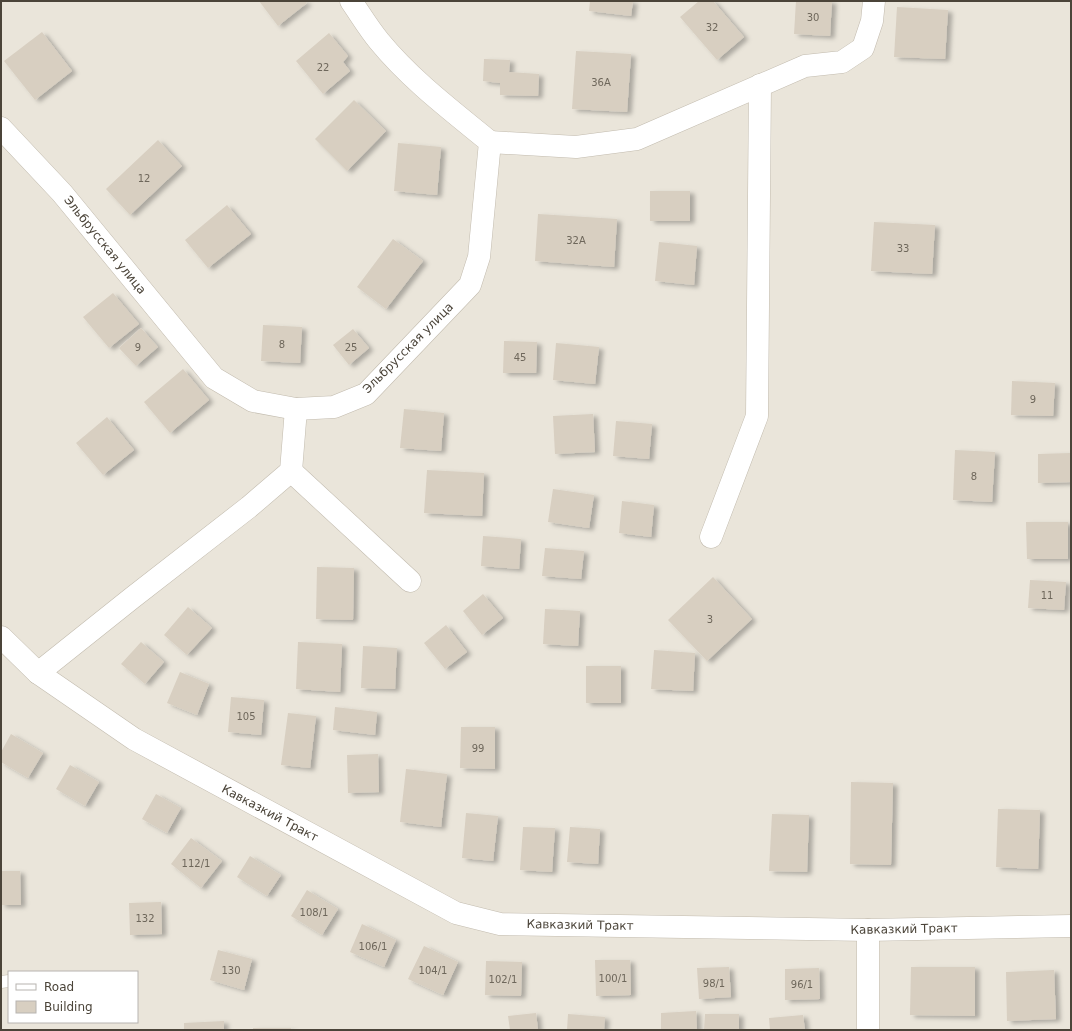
<svg xmlns="http://www.w3.org/2000/svg" width="1072" height="1031" font-family="'DejaVu Sans',sans-serif">
  <defs>
    <filter id="shadow"><feDropShadow dx="4.5" dy="2.5" stdDeviation="2" flood-color="#0004"/></filter>
  </defs>
  <rect width="100%" height="100%" fill="#f6f3ec"/>
  <!-- residential -->
  <path fill="#eae5da" fill-rule="evenodd" d="M 1,1 L 1071,1 L 1071,1030 L 1,1030 ZM 9,972 L 137,972 L 137,1022 L 9,1022 Z"/>
  <!-- building -->
  <g fill="#d8cfc1" filter="url(#shadow)">
    <path d="M 259,1 L 305,1 L 307,3 L 278,26 Z"/>
    <path d="M 590,1 L 633,1 L 631,16 L 589,11 Z"/>
    <path d="M 699,1 L 713,1 L 744,37 L 717,60 L 680,17 Z"/>
    <path d="M 796,1 L 832,1 L 830,36 L 794,34 Z"/>
    <path d="M 897,7 L 948,10 L 945,59 L 894,57 Z"/>
    <path d="M 42,32 L 72,71 L 35,100 L 4,61 Z"/>
    <path d="M 329,33 L 348,56 L 343,62 L 350,71 L 323,94 L 296,61 Z"/>
    <path d="M 576,51 L 631,54 L 627,112 L 572,109 Z"/>
    <path d="M 484,59 L 510,60 L 509,72 L 539,74 L 538,96 L 500,95 L 500,83 L 483,81 Z"/>
    <path d="M 354,100 L 386,131 L 347,171 L 315,139 Z"/>
    <path d="M 158,140 L 182,166 L 130,215 L 106,189 Z"/>
    <path d="M 398,143 L 441,147 L 437,195 L 394,191 Z"/>
    <rect x="650" y="191" width="40" height="30"/>
    <path d="M 227,205 L 251,234 L 208,268 L 185,240 Z"/>
    <path d="M 538,214 L 617,219 L 614,267 L 535,261 Z"/>
    <path d="M 874,222 L 935,225 L 932,274 L 871,271 Z"/>
    <path d="M 393,239 L 423,261 L 386,309 L 357,287 Z"/>
    <path d="M 659,242 L 697,246 L 694,285 L 655,281 Z"/>
    <path d="M 113,293 L 139,324 L 109,348 L 83,317 Z"/>
    <path d="M 263,325 L 302,327 L 300,363 L 261,361 Z"/>
    <path d="M 141,328 L 158,347 L 136,366 L 119,348 Z"/>
    <path d="M 353,329 L 369,348 L 349,365 L 333,345 Z"/>
    <path d="M 504,341 L 537,342 L 536,373 L 503,373 Z"/>
    <path d="M 556,343 L 599,347 L 595,384 L 553,380 Z"/>
    <path d="M 183,369 L 209,400 L 170,433 L 144,402 Z"/>
    <path d="M 1012,381 L 1055,383 L 1053,416 L 1011,415 Z"/>
    <path d="M 404,409 L 444,413 L 441,451 L 400,448 Z"/>
    <path d="M 593,414 L 595,452 L 555,454 L 553,416 Z"/>
    <path d="M 107,417 L 134,450 L 103,475 L 76,443 Z"/>
    <path d="M 616,421 L 652,424 L 649,459 L 613,456 Z"/>
    <path d="M 955,450 L 995,452 L 992,502 L 953,500 Z"/>
    <path d="M 1071,453 L 1071,482 L 1038,483 L 1038,454 Z"/>
    <path d="M 427,470 L 484,473 L 482,516 L 424,513 Z"/>
    <path d="M 553,489 L 594,495 L 589,528 L 548,522 Z"/>
    <path d="M 622,501 L 654,505 L 651,537 L 619,533 Z"/>
    <path d="M 1026,522 L 1068,522 L 1068,559 L 1027,559 Z"/>
    <path d="M 483,536 L 521,539 L 519,569 L 481,566 Z"/>
    <path d="M 545,548 L 584,551 L 581,579 L 542,576 Z"/>
    <path d="M 317,567 L 354,568 L 353,620 L 316,619 Z"/>
    <path d="M 713,577 L 752,619 L 707,661 L 668,620 Z"/>
    <path d="M 1030,580 L 1066,582 L 1064,610 L 1028,608 Z"/>
    <path d="M 483,594 L 503,618 L 482,635 L 463,611 Z"/>
    <path d="M 188,607 L 212,628 L 187,655 L 164,635 Z"/>
    <path d="M 545,609 L 580,611 L 578,646 L 543,644 Z"/>
    <path d="M 446,625 L 467,652 L 445,669 L 424,643 Z"/>
    <path d="M 141,642 L 164,662 L 145,684 L 121,664 Z"/>
    <path d="M 298,642 L 342,644 L 340,692 L 296,689 Z"/>
    <path d="M 363,646 L 397,648 L 395,689 L 361,688 Z"/>
    <path d="M 654,650 L 695,653 L 693,691 L 651,689 Z"/>
    <rect x="586" y="666" width="35" height="37"/>
    <path d="M 180,672 L 209,684 L 197,715 L 167,703 Z"/>
    <path d="M 231,697 L 264,700 L 261,735 L 228,732 Z"/>
    <path d="M 335,707 L 377,712 L 375,735 L 333,730 Z"/>
    <path d="M 288,713 L 316,716 L 310,768 L 281,765 Z"/>
    <path d="M 461,727 L 495,727 L 495,769 L 460,768 Z"/>
    <path d="M 11,734 L 43,753 L 28,778 L 1,762 L 1,752 Z"/>
    <path d="M 378,754 L 379,792 L 348,793 L 347,755 Z"/>
    <path d="M 70,765 L 99,782 L 85,806 L 56,789 Z"/>
    <path d="M 406,769 L 447,774 L 441,827 L 400,822 Z"/>
    <path d="M 851,782 L 893,783 L 891,865 L 850,864 Z"/>
    <path d="M 156,794 L 181,808 L 167,833 L 142,819 Z"/>
    <path d="M 998,809 L 1040,810 L 1038,869 L 996,867 Z"/>
    <path d="M 466,813 L 498,816 L 493,861 L 462,858 Z"/>
    <path d="M 772,814 L 809,815 L 807,872 L 769,871 Z"/>
    <path d="M 523,827 L 555,828 L 552,872 L 520,870 Z"/>
    <path d="M 570,827 L 600,829 L 598,864 L 567,862 Z"/>
    <path d="M 191,838 L 222,861 L 201,888 L 171,864 Z"/>
    <path d="M 250,856 L 281,875 L 267,896 L 237,877 Z"/>
    <path d="M 1,871 L 20,871 L 21,905 L 1,905 Z"/>
    <path d="M 307,890 L 338,909 L 322,935 L 291,916 Z"/>
    <path d="M 161,902 L 162,934 L 130,935 L 129,903 Z"/>
    <path d="M 362,924 L 396,940 L 384,967 L 350,952 Z"/>
    <path d="M 424,946 L 458,962 L 443,995 L 408,979 Z"/>
    <path d="M 218,950 L 252,959 L 244,990 L 210,980 Z"/>
    <path d="M 595,960 L 630,960 L 631,995 L 596,996 Z"/>
    <path d="M 486,961 L 522,962 L 521,996 L 485,995 Z"/>
    <path d="M 729,967 L 731,997 L 699,999 L 697,968 Z"/>
    <path d="M 911,967 L 975,967 L 975,1016 L 910,1015 Z"/>
    <path d="M 819,968 L 820,999 L 785,1000 L 785,969 Z"/>
    <path d="M 1054,970 L 1056,1019 L 1007,1021 L 1006,972 Z"/>
    <path d="M 696,1011 L 697,1030 L 661,1030 L 661,1013 Z"/>
    <path d="M 536,1013 L 538,1030 L 510,1030 L 508,1016 Z"/>
    <path d="M 568,1014 L 605,1017 L 604,1030 L 567,1030 Z"/>
    <path d="M 705,1014 L 739,1014 L 739,1030 L 704,1030 Z"/>
    <path d="M 803,1015 L 805,1030 L 770,1030 L 769,1018 Z"/>
    <path d="M 224,1021 L 224,1030 L 184,1030 L 184,1023 Z"/>
    <rect x="253" y="1028" width="38" height="2"/>
  </g>
  <g fill="none" stroke-linecap="round" stroke-linejoin="round">
    <!-- lane casing -->
    <g stroke="#c2bbae" stroke-width="13">
      <path id="lane" d="M 1,982 L 9,981"/>
    </g>
    <!-- street casing -->
    <g stroke="#c2bbae" stroke-width="23">
      <g id="street">
        <path d="M 1,128 L 62,193 L 214,378 L 253,401 L 296,409 L 334,407 L 366,394 L 470,285 L 479,257 L 490,142 C 451,110 411,80 379,41 C 369,29 360,14 351,1"/>
        <path d="M 490,142 L 576,147 L 637,139 L 805,66 L 842,62 L 863,48 L 872,21 L 874,1"/>
        <path d="M 291,471 L 410,581"/>
        <path d="M 711,537 L 757,416 L 760,85"/>
        <path d="M 1,637 L 38,673 L 134,739 L 456,913 L 500,924 L 868,930 L 1071,926"/>
        <path d="M 38,673 L 132,598 L 249,507 L 291,471 L 296,409"/>
        <path d="M 868,930 L 868,1030"/>
      </g>
    </g>
    <!-- lane -->
    <use href="#lane" stroke="#fff" stroke-width="12"/>
    <!-- street -->
    <use href="#street" stroke="#fff" stroke-width="22"/>
  </g>
  <g text-anchor="middle" dominant-baseline="central" stroke-width="3.5" stroke-linejoin="round" paint-order="stroke">
    <!-- number labels -->
    <g font-size="10" fill="#6e675b">
      <text x="813" y="17">30</text>
      <text x="712" y="27">32</text>
      <text x="323" y="67">22</text>
      <text x="601" y="82">36А</text>
      <text x="144" y="178">12</text>
      <text x="576" y="240">32А</text>
      <text x="903" y="248">33</text>
      <text x="282" y="344">8</text>
      <text x="138" y="347">9</text>
      <text x="351" y="347">25</text>
      <text x="520" y="357">45</text>
      <text x="1033" y="399">9</text>
      <text x="974" y="476">8</text>
      <text x="1047" y="595">11</text>
      <text x="710" y="619">3</text>
      <text x="246" y="716">105</text>
      <text x="478" y="748">99</text>
      <text x="196" y="863">112/1</text>
      <text x="314" y="912">108/1</text>
      <text x="145" y="918">132</text>
      <text x="373" y="946">106/1</text>
      <text x="231" y="970">130</text>
      <text x="433" y="970">104/1</text>
      <text x="613" y="978">100/1</text>
      <text x="503" y="979">102/1</text>
      <text x="714" y="983">98/1</text>
      <text x="802" y="984">96/1</text>
    </g>
    <!-- street labels -->
    <g font-size="12" fill="#4b4439" stroke="#fff">
      <text transform="translate(105 245) rotate(51)">Эльбрусская улица</text>
      <text transform="translate(408 348) rotate(-45)">Эльбрусская улица</text>
      <text transform="translate(270 813) rotate(28)">Кавказкий Тракт</text>
      <text transform="translate(580 925) rotate(1)">Кавказкий Тракт</text>
      <text transform="translate(904 929) rotate(-1)">Кавказкий Тракт</text>
    </g>
  </g>
  <!-- border -->
  <rect width="1072" height="1031" fill="none" stroke="#4b4439" stroke-width="4"/>
  <!-- legend -->
  <rect x="8" y="971" width="130" height="52" fill="#ffffff" stroke="#b7b4b0"/>
  <rect x="16" y="984" width="20" height="6" fill="#ffffff" stroke="#b7b4b0"/>
  <text x="44" y="991" font-size="12" fill="#4b4439">Road</text>
  <rect x="16" y="1001" width="20" height="12" fill="#d8cfc1" stroke="#b7b4b0"/>
  <text x="44" y="1011" font-size="12" fill="#4b4439">Building</text>
</svg>
